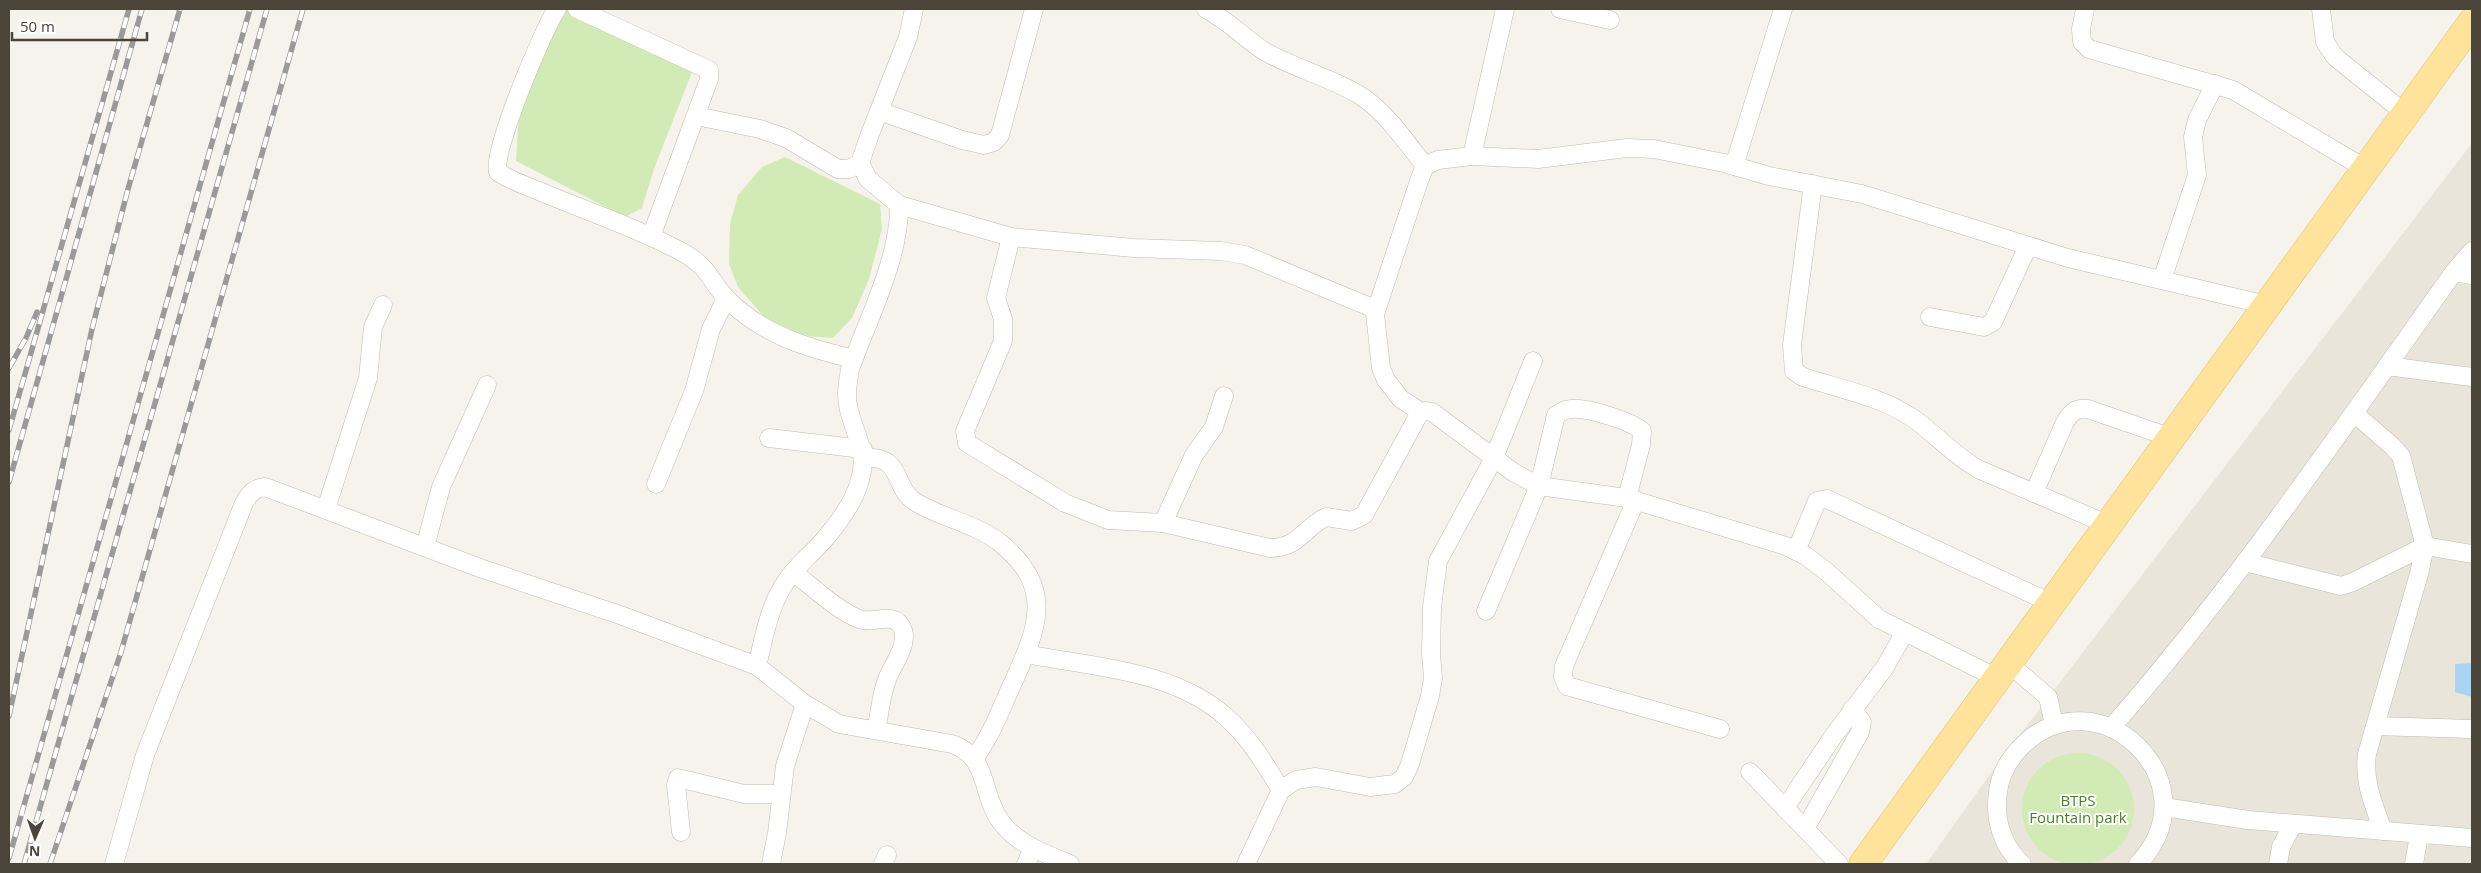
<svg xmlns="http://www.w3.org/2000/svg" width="2481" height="873" font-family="'Open Sans',sans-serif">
  <rect width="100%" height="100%" fill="#f6f3ec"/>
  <!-- residential -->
  <path fill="#eae5da" d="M 2472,143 L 2472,864 L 1926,864 L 1993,770 Z"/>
  <!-- green -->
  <g fill="#d2eab5">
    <path d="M 566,9 L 578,9 L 694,67 L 655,166 L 642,208 L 625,217 L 516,161 L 519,112 L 550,22 Z"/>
    <path d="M 785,157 L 880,204 L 882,229 L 869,279 L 852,318 L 833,338 L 806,336 L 766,319 L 738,287 L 729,264 L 730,224 L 738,195 L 762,167 Z"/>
    <circle cx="2078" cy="809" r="56"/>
  </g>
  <!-- water -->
  <path fill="#a9d4f2" d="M 2472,663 L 2472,697 L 2455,692 L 2455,664 Z"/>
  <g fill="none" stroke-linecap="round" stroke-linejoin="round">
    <!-- minor casing -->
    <g stroke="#c2bbae" stroke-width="19">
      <g id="minor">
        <path d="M 557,9 C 544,27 490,156 498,172 C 512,182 531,187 546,194 C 592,213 639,229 682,252 C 711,268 709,281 729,301 C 764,335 807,348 854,359"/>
        <path d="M 577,9 L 709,70 L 709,79 L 651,237"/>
        <path d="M 1206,9 C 1229,21 1244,38 1264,51 C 1295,69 1331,77 1361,96 C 1387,113 1406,142 1425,166"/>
        <path d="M 1560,9 L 1610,20"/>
        <path d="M 2085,9 L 2081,29 L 2082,42 L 2089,49 L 2233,90 L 2366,169"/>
        <path d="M 2321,9 L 2325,42 L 2335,57 L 2406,114"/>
        <path d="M 879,111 L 962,140 L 984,145 L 994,142 L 1000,135 L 1034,9"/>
        <path d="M 696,116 L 760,129 L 786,138 L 838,169 L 849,169 L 860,163"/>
        <path d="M 1472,156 L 1505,9"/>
        <path d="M 1734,166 L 1783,9"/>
        <path d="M 1813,184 L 1792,345 L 1794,371 L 1803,377 C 1837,388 1882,397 1911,417 C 1936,434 1952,454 1978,469 L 2109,525"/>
        <path d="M 899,205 L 1011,237 L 1134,248 L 1221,251 L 1245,255 L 1375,309"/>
        <path d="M 1011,237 L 996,298 L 1003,319 L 1003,341 L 965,431 L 967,443 L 1065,503 L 1108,520 L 1163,523 L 1270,548 C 1299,548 1303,528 1326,517 L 1352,521 L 1364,515 L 1418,416 L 1416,409 L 1401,399 L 1386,380 L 1381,368 L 1375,314 L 1420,178 L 1425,166 L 1438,160 L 1472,156 L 1538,159 L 1627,148 L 1654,149 L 1724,163 L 1769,176 L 1862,194 L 2068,258 L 2267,305"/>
        <path d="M 2454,272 L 2472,275"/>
        <path d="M 2162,280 L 2197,175 L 2193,137 L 2197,120 L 2215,84"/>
        <path d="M 1930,317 L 1984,327 L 1993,322 L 2028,246"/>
        <path d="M 2387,366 L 2472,377"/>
        <path d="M 1418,413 L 1425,411 L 1432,412 L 1513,472 L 1539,486 L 1627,498 L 1786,546 L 1806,556 L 1827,572 L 1879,619 L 1997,678"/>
        <path d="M 2354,413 L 2392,446 L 2401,456 L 2425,546 L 2419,574 L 2367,754 C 2363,782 2374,805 2383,831"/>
        <path d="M 769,438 L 863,449"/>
        <path d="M 864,458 C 905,455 891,488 917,503 C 943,518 975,524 999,542 C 1057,588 1037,630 1011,687 C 1000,711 991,736 975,757"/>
        <path d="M 656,484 L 694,391 L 711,329 L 726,299"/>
        <path d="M 2034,493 L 2065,422 C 2072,411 2076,408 2088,409 L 2172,438"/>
        <path d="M 1636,500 L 1564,666 L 1563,677 L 1567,686 L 1720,729"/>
        <path d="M 326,509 L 368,378 L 373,327 L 383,305"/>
        <path d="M 1163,523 L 1194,455 L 1214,427 L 1224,396"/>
        <path d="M 425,547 L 441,487 L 487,385"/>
        <path d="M 1796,551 L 1817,501 L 1827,499 L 2051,603"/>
        <path d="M 2245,562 L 2341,586 L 2353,582 L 2425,546 L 2472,554"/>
        <path d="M 793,572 C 813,587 835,609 859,619 C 873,625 895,609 903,630 C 908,645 893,665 888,677 C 881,693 880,713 876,730"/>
        <path d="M 1486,611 L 1539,486 L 1556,415 C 1561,412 1565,409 1571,409 C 1586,407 1631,421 1642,431 L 1641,445 L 1627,498"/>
        <path d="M 1026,654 C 1092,667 1174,670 1226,717 C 1249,737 1265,764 1281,790"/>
        <path d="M 2008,663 L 2048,697 L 2054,725"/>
        <path d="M 757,666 C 764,638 769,605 787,580 C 797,565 811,555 823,541 C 837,525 853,504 859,483 C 869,454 856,438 849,410 C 845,396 848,382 850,369 C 868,319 900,258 899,205 L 868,179 L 860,163 L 870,134 L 908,37 L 914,9"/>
        <path d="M 2375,726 L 2472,729"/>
        <path d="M 2111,728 C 2237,584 2344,426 2454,272 L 2472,251"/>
        <path d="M 1750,772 L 1839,864"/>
        <path d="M 2164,807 L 2248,820 L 2472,838"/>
        <path d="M 1785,808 L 1832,738 L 1885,667 L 1905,632"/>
        <path d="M 1805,829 L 1860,732 L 1862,722 L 1852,709"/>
        <path d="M 681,832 L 676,785 L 678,778 L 744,794 L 781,794"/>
        <path d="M 114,864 L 145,755 L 244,503 C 250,493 254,488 265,487 L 480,568 L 620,615 L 757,666 L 805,704 L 839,724 L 952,744 C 990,757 980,794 1001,822 C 1017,844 1046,854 1070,864"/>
        <path d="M 771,864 L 777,833 L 785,766 L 805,704"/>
        <path d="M 883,864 L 887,855"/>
        <path d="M 1026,864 L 1033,848"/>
        <path d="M 1246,864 L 1281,790 L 1296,780 L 1316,777 L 1370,787 L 1395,784 L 1404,777 L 1410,764 L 1430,696 L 1433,678 L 1431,653 L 1432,607 L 1438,561 L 1494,458 L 1533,361"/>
        <path d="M 2022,864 C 2002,846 1994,819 1998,792 C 2000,774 2009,759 2022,746 C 2097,671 2216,782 2138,864"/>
        <path d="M 2278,864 L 2281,847 L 2293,824"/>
        <path d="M 2414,864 L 2419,835"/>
      </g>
    </g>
    <!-- primary casing -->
    <g stroke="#e6c16a" stroke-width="29">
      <path id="primary" d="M 1863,864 L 2472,22"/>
    </g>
    <!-- minor -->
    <use href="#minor" stroke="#fff" stroke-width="18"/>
    <!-- primary -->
    <use href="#primary" stroke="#ffe39c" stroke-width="28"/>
    <!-- rail casing -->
    <g stroke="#9a9a9a" stroke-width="5.5">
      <g id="rail">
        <path d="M 9,368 L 26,338 L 37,312"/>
        <path d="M 9,430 L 129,9"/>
        <path d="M 9,482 L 142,9"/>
        <path d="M 9,716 L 92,329 L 128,189 L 180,9"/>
        <path d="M 9,858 L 250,9"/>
        <path d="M 24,864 L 267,9"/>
        <path d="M 50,864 L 121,652 L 303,9"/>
      </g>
    </g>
    <!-- rail -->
    <use href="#rail" stroke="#fff" stroke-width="4" stroke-dasharray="11" stroke-linecap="butt"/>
  </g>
  <g text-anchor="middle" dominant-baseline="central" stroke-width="4" stroke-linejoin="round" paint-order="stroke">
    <!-- park labels -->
    <g font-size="15" fill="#4a7f2a" stroke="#fff">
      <text x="2078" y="800">BTPS<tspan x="2078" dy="17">Fountain park</tspan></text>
    </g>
  </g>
  <!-- border -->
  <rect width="2481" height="873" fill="none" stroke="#4b4439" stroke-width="20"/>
  <!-- north arrow -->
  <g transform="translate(35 838) rotate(182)" stroke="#ffffff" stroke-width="4" paint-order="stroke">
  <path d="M0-4L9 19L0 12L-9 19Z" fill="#4b4439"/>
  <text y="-8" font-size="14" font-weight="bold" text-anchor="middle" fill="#4b4439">N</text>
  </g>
  <!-- scale -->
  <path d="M12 32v8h135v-8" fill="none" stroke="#4b4439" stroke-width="2.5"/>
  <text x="20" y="32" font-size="15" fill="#4b4439" stroke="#ffffff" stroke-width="4" paint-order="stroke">50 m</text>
</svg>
